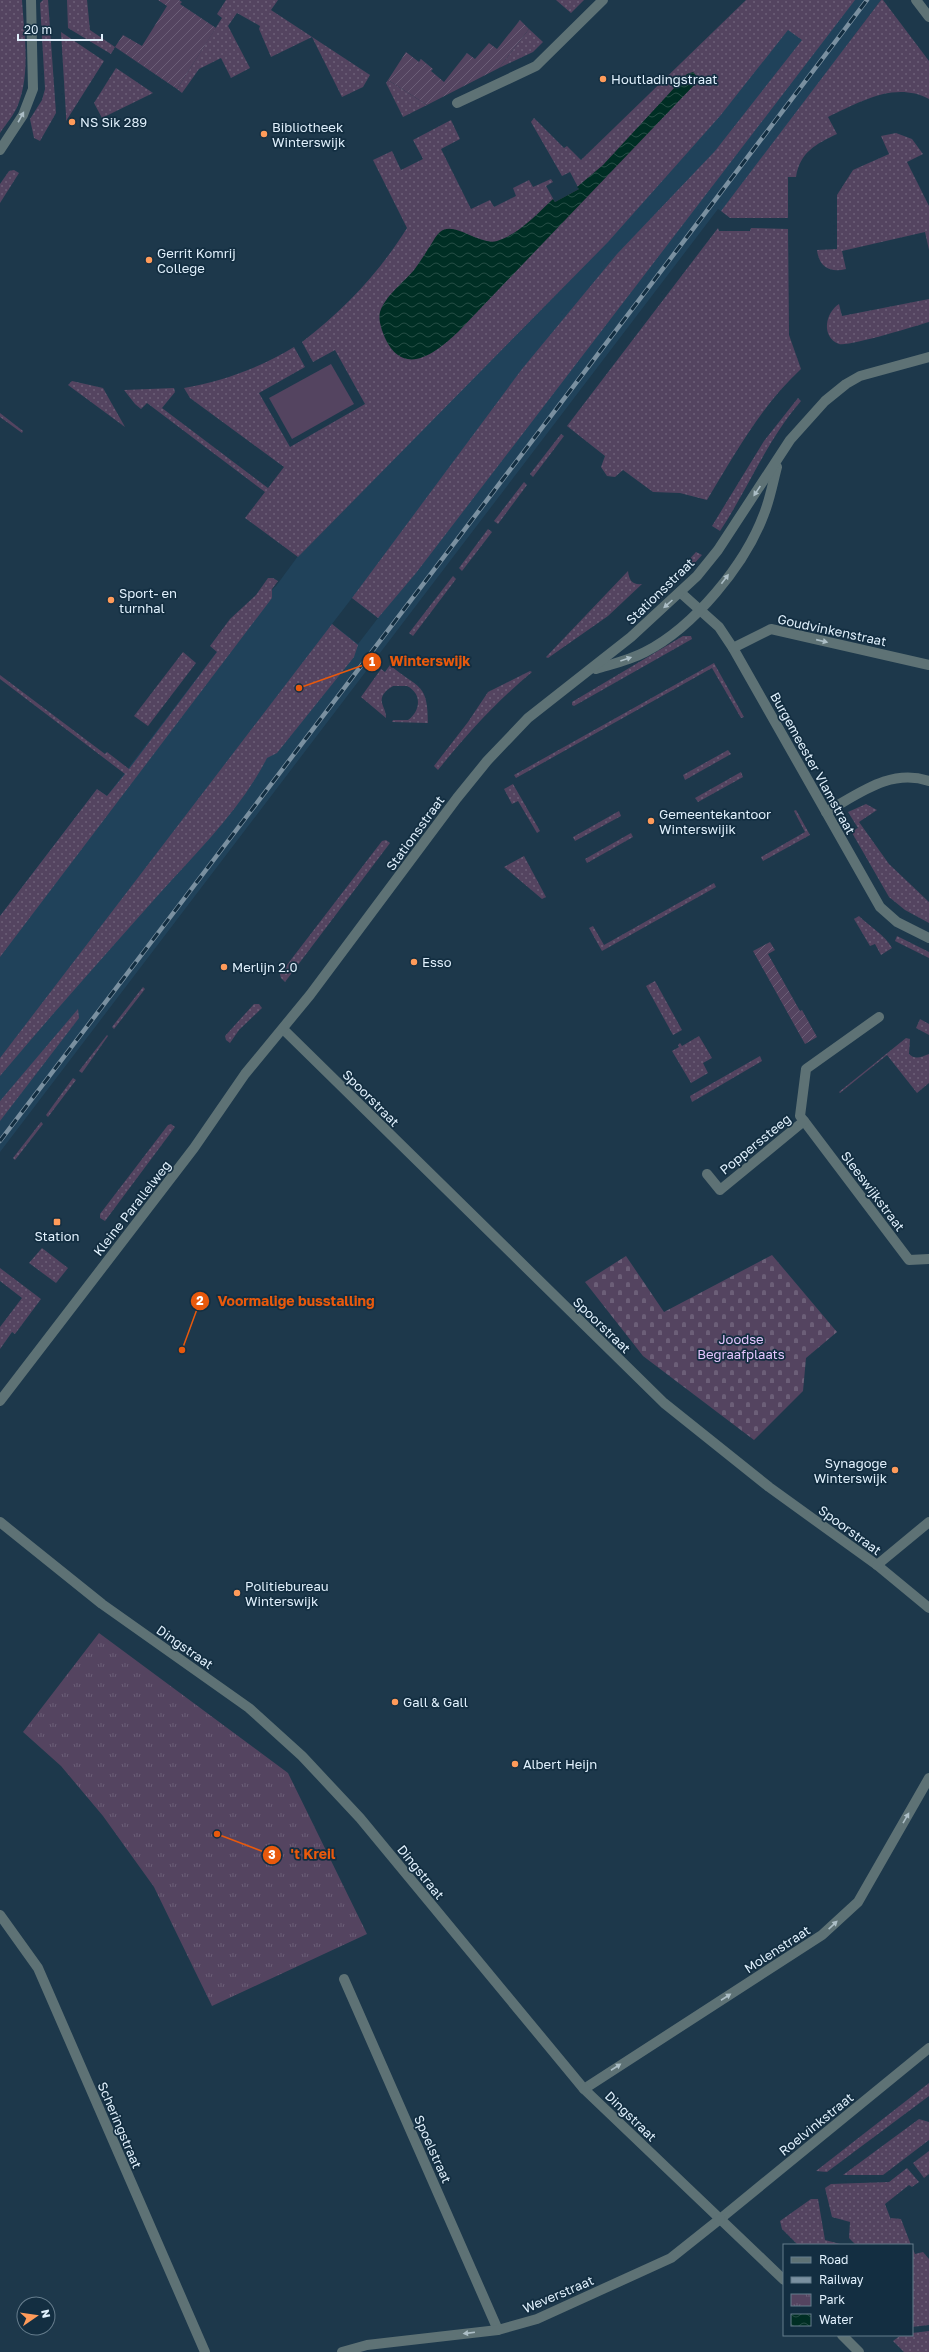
<svg xmlns="http://www.w3.org/2000/svg" width="929" height="2352" font-family="'Golos Text',sans-serif">
  <defs>
    <pattern id="grass-dots" width="8" height="8" patternUnits="userSpaceOnUse"><rect width="8" height="8" fill="#544460"/><path d="M2 2h.1M6 6h.1" fill="none" stroke="#6c5f78" stroke-width="1.8" stroke-linecap="round"/></pattern>
    <pattern id="cemetery-stones" width="16" height="16" patternUnits="userSpaceOnUse"><rect width="16" height="16" fill="#544460"/><path d="M2 7V4a2 2 0 0 1 4 0v3zM10 15v-3a2 2 0 0 1 4 0v3z" fill="#6c5f78"/></pattern>
    <pattern id="park-tufts" width="24" height="20" patternUnits="userSpaceOnUse"><rect width="24" height="20" fill="#544460"/><path d="M3 7l-1-3M5 7V3M7 7l1-3M15 17l-1-3M17 17v-4M19 17l1-3" fill="none" stroke="#6c5f78"/></pattern>
    <pattern id="garden-furrows" width="10" height="10" patternUnits="userSpaceOnUse"><rect width="10" height="10" fill="#544460"/><path d="M-1 1l2-2M0 10L10 0M9 11l2-2" fill="none" stroke="#6c5f78"/></pattern>
    <pattern id="water-waves" width="16" height="10" patternUnits="userSpaceOnUse"><rect width="16" height="10" fill="#002e24"/><path d="M0 5q4-4 8 0t8 0" fill="none" stroke="#254d45"/></pattern>
  </defs>
  <rect width="100%" height="100%" fill="#1d384b"/>
  <!-- built -->
  <path fill="#20425a" fill-rule="evenodd" d="M 820,0 L 881,0 L 850,41 L 728,216 L 718,209 L 0,1152 L 0,916 L 97,789 L 107,796 L 241,620 L 276,586 L 301,552 L 743,72 ZM 352,598 L 378,618 L 358,644 L 332,624 Z"/>
  <!-- grass -->
  <g fill="url(#grass-dots)">
    <path d="M 0,0 L 22,0 C 24,34 31,72 18,105 C 14,115 6,124 0,133 Z"/>
    <path d="M 43,0 L 48,0 L 56,113 L 40,141 L 34,138 L 30,119 L 42,100 L 45,89 L 40,3 Z"/>
    <path d="M 67,0 L 87,0 L 90,30 L 115,47 L 111,54 L 68,28 Z"/>
    <path d="M 226,0 L 278,0 L 271,10 L 370,75 L 363,87 L 342,97 L 312,37 L 271,57 L 259,29 L 260,26 L 237,13 L 228,26 L 250,68 L 231,78 L 221,58 L 199,69 L 182,93 L 177,89 L 222,18 L 217,14 Z"/>
    <path d="M 556,0 L 584,0 L 571,13 Z"/>
    <path d="M 746,0 L 855,0 L 416,573 L 378,618 L 352,598 L 522,369 L 617,254 L 715,151 L 802,40 L 788,30 L 720,116 L 608,242 L 298,557 L 245,518 L 265,492 L 147,403 L 141,409 L 135,404 L 124,390 L 174,388 L 175,392 L 162,408 L 268,488 L 284,467 L 190,398 L 184,388 C 223,381 260,368 294,347 L 305,367 L 259,393 L 290,447 L 365,404 L 335,350 L 313,362 L 302,342 C 345,309 379,273 407,228 L 373,160 L 392,151 L 401,170 L 423,159 L 413,140 L 451,120 L 460,139 L 441,149 L 471,209 L 490,200 L 494,207 L 516,196 L 513,188 L 529,180 L 533,187 L 551,179 L 553,182 L 546,186 L 555,202 L 579,189 L 570,172 L 562,176 L 531,122 L 534,118 L 564,148 L 567,146 L 581,160 Z"/>
    <path d="M 881,0 L 883,0 L 929,61 L 929,99 C 895,81 860,102 828,117 L 837,134 C 816,144 800,152 796,177 L 788,177 L 788,218 L 730,218 L 721,211 Z"/>
    <path d="M 529,29 L 543,42 L 533,52 L 499,68 Z"/>
    <path d="M 61,32 L 104,61 L 66,121 L 66,115 Z"/>
    <path d="M 116,68 L 153,93 L 102,118 L 94,103 Z"/>
    <path d="M 388,80 L 427,105 L 403,117 L 386,83 Z"/>
    <path d="M 896,133 L 912,139 L 923,154 L 907,162 L 929,206 L 929,250 L 925,232 L 842,251 L 846,269 C 830,273 819,267 817,250 L 837,249 L 837,195 L 853,170 L 889,154 L 881,136 Z"/>
    <path d="M 14,170 L 19,173 L 0,203 L 0,184 L 9,171 Z"/>
    <path d="M 718,228 L 719,231 L 750,231 L 751,228 L 788,229 L 789,335 L 801,369 C 761,406 735,454 707,500 L 680,493 L 653,492 L 623,470 L 615,477 L 607,476 L 601,467 L 605,456 L 567,426 Z"/>
    <path d="M 929,299 L 929,322 C 916,326 848,347 839,344 C 821,337 825,313 839,304 L 842,316 Z"/>
    <path d="M 72,381 L 103,388 L 125,427 L 68,385 Z"/>
    <path d="M 798,398 L 801,401 C 767,440 748,489 720,531 L 712,526 L 764,441 Z"/>
    <path d="M 0,413 L 23,431 L 22,433 L 0,417 Z"/>
    <path d="M 561,434 L 564,436 L 533,477 L 530,474 Z"/>
    <path d="M 524,482 L 527,485 L 498,524 L 494,521 Z"/>
    <path d="M 488,529 L 492,532 L 462,571 L 459,568 Z"/>
    <path d="M 696,552 L 702,555 L 672,588 L 654,605 L 651,601 Z"/>
    <path d="M 628,571 C 629,580 632,585 642,584 L 608,616 L 548,658 L 546,657 Z"/>
    <path d="M 453,576 L 456,579 L 413,636 L 409,633 Z"/>
    <path d="M 268,578 L 273,578 L 278,581 L 272,589 L 272,598 L 0,957 L 0,916 L 97,789 L 107,796 L 125,774 L 0,679 L 0,675 L 105,754 L 107,752 L 129,769 L 217,652 L 210,646 L 230,619 L 256,595 Z"/>
    <path d="M 332,624 L 358,645 L 354,657 L 277,753 L 267,758 C 241,809 198,851 160,893 C 106,954 52,1014 0,1076 L 0,1058 Z"/>
    <path d="M 683,636 L 691,636 L 692,639 L 574,706 L 572,705 L 572,702 Z"/>
    <path d="M 183,652 L 196,663 L 148,726 L 134,716 Z"/>
    <path d="M 714,663 L 744,717 L 741,718 L 712,668 L 516,778 L 514,775 Z"/>
    <path d="M 390,665 C 418,689 428,682 428,723 L 392,722 L 393,720 L 408,720 C 420,712 423,694 407,686 L 393,686 C 372,699 387,706 386,718 L 361,697 L 381,669 L 385,672 Z"/>
    <path d="M 530,671 L 532,672 C 496,702 467,734 438,770 L 434,766 L 468,722 L 488,692 Z"/>
    <path d="M 728,750 L 731,754 L 685,780 L 683,775 Z"/>
    <path d="M 741,772 L 743,777 L 698,802 L 695,798 Z"/>
    <path d="M 513,784 L 540,831 L 537,833 L 518,801 L 512,804 L 504,789 Z"/>
    <path d="M 866,804 L 877,810 L 859,822 L 889,864 L 929,902 L 929,923 L 905,910 L 889,897 L 851,831 L 858,828 L 848,812 Z"/>
    <path d="M 796,810 L 810,835 L 763,861 L 761,857 L 805,832 L 794,811 Z"/>
    <path d="M 619,811 L 621,816 L 575,841 L 573,837 Z"/>
    <path d="M 631,833 L 633,837 L 587,863 L 585,859 Z"/>
    <path d="M 386,840 L 390,843 L 285,982 L 281,978 L 280,974 L 382,841 Z"/>
    <path d="M 524,856 L 546,897 L 542,899 L 504,867 Z"/>
    <path d="M 714,883 L 716,887 L 602,951 L 589,928 L 593,926 L 604,945 Z"/>
    <path d="M 859,916 C 870,927 885,935 892,948 L 881,955 L 875,944 L 870,946 L 854,919 Z"/>
    <path d="M 897,936 L 929,952 L 929,958 L 895,941 Z"/>
    <path d="M 655,981 L 682,1030 L 673,1035 L 646,986 Z"/>
    <path d="M 143,987 L 145,989 L 114,1029 L 112,1027 Z"/>
    <path d="M 254,1004 L 259,1004 L 262,1008 L 239,1030 L 230,1043 L 226,1040 L 225,1036 Z"/>
    <path d="M 78,1009 L 79,1018 L 0,1121 L 0,1101 Z"/>
    <path d="M 920,1019 L 929,1024 L 929,1035 L 916,1028 Z"/>
    <path d="M 107,1035 L 108,1036 L 82,1073 L 79,1071 Z"/>
    <path d="M 699,1036 L 712,1058 L 703,1063 L 708,1073 L 691,1083 L 672,1051 L 679,1047 L 678,1045 L 680,1043 L 682,1046 Z"/>
    <path d="M 906,1038 L 910,1039 L 909,1054 C 915,1060 921,1057 929,1054 L 929,1083 L 917,1093 L 887,1055 L 840,1093 L 839,1092 Z"/>
    <path d="M 760,1056 L 762,1061 L 692,1102 L 690,1096 Z"/>
    <path d="M 73,1078 L 76,1080 L 48,1117 L 46,1115 Z"/>
    <path d="M 41,1122 L 43,1124 L 15,1160 L 13,1158 Z"/>
    <path d="M 171,1124 L 175,1127 L 105,1221 L 100,1218 L 100,1214 L 168,1125 Z"/>
    <path d="M 42,1248 L 68,1268 L 56,1283 L 29,1263 Z"/>
    <path d="M 0,1268 L 41,1299 L 15,1334 L 12,1332 L 0,1349 L 0,1327 L 22,1298 L 0,1281 Z"/>
    <path d="M 929,2083 L 929,2096 L 827,2172 L 816,2171 Z"/>
    <path d="M 919,2119 L 929,2122 L 929,2140 L 883,2175 L 843,2175 Z"/>
    <path d="M 929,2151 L 929,2174 L 924,2178 L 913,2163 Z"/>
    <path d="M 907,2168 L 919,2182 L 912,2187 L 909,2185 L 885,2204 L 891,2220 L 891,2218 L 901,2219 L 911,2245 L 856,2245 L 849,2238 L 850,2222 L 832,2217 L 825,2188 L 831,2184 L 889,2182 Z"/>
    <path d="M 811,2199 L 818,2199 L 825,2240 L 844,2245 L 798,2245 L 782,2229 L 780,2221 Z"/>
    <path d="M 912,2247 L 915,2254 L 923,2252 L 929,2259 L 929,2325 L 912,2327 Z"/>
    <path d="M 929,2331 L 929,2352 L 904,2352 L 893,2341 L 901,2335 L 912,2335 L 912,2333 Z"/>
  </g>
  <!-- cemetery -->
  <path fill="url(#cemetery-stones)" d="M 772,1255 L 837,1332 L 806,1358 L 803,1391 L 754,1440 L 643,1356 L 585,1282 L 626,1256 L 664,1312 Z"/>
  <!-- park -->
  <path fill="url(#park-tufts)" d="M 99,1633 L 288,1773 L 367,1934 L 212,2006 L 154,1887 L 103,1816 L 61,1766 L 23,1732 Z"/>
  <!-- garden -->
  <g fill="url(#garden-furrows)">
    <path d="M 158,0 L 179,0 L 182,2 L 180,4 L 216,28 L 177,89 L 115,47 L 123,35 L 142,46 L 167,6 Z"/>
    <path d="M 520,20 L 529,29 L 499,68 L 427,105 L 388,80 L 406,52 L 419,62 L 421,59 L 433,69 L 431,71 L 444,82 L 467,53 L 475,59 L 489,43 L 497,49 Z"/>
    <path d="M 770,942 L 775,950 L 768,954 L 800,1011 L 802,1010 L 817,1037 L 805,1044 L 753,951 Z"/>
  </g>
  <!-- pitch -->
  <path fill="#544460" d="M 331,364 L 354,404 L 292,439 L 269,398 Z"/>
  <!-- water -->
  <path fill="url(#water-waves)" d="M 693,72 L 698,77 L 697,82 L 458,332 C 437,352 404,379 385,338 C 382,330 378,321 380,312 C 385,296 404,282 414,270 C 419,263 424,256 428,249 C 432,244 435,236 440,232 C 454,220 479,246 497,241 C 519,234 537,214 553,199 L 555,202 L 579,189 L 577,187 L 603,165 L 687,74 Z"/>
  <g fill="none" stroke-linecap="round" stroke-linejoin="round">
    <!-- minor -->
    <g stroke="#5e7275" stroke-width="10">
      <path d="M 457,103 L 536,66 L 603,0"/>
      <path d="M 681,593 L 719,627 L 733,648 L 880,907 L 897,922 L 929,938"/>
      <path d="M 733,648 L 771,629 L 929,665"/>
      <path d="M 826,812 C 859,794 890,768 929,781"/>
      <path d="M 283,1029 L 664,1403 L 769,1487 L 877,1565 L 929,1608"/>
      <path d="M 804,1121 L 909,1260 L 929,1259"/>
      <path d="M 707,1174 L 720,1190 L 804,1121 L 800,1116 L 806,1069 L 879,1017"/>
      <path d="M 877,1565 L 929,1522"/>
      <path d="M 0,1915 L 38,1968 L 205,2352"/>
      <path d="M 344,1979 L 498,2330"/>
      <path d="M 584,2089 L 822,1935 L 858,1902 L 929,1778"/>
      <path d="M 720,2219 L 929,2048"/>
    </g>
    <!-- tertiary -->
    <g stroke="#5e7275" stroke-width="10">
      <path d="M 916,0 L 929,17"/>
      <path d="M 0,150 L 23,115 L 33,89 L 31,0"/>
      <path d="M 596,669 C 612,664 630,660 645,652 C 694,627 745,565 764,514 C 770,499 773,482 777,467"/>
      <path d="M 0,1401 L 194,1148 L 245,1074 L 310,995 L 457,798 L 487,761 L 528,718 L 631,637 L 697,576 L 718,550 L 790,440 L 825,401 L 846,384 L 860,376 L 929,357"/>
      <path d="M 0,1522 L 102,1604 L 249,1708 L 302,1756 L 360,1818 L 584,2089 L 784,2280"/>
      <path d="M 842,2335 L 859,2352"/>
      <path d="M 342,2352 L 367,2345 L 498,2330 L 537,2319 L 671,2258 L 720,2219"/>
    </g>
    <!-- rail casing -->
    <g stroke="#7a90a0" stroke-width="4.5">
      <path id="rail" d="M 0,1141 L 867,0"/>
    </g>
    <!-- rail -->
    <use href="#rail" stroke="#132e41" stroke-width="3" stroke-dasharray="9" stroke-linecap="butt"/>
  </g>
  <!-- one-way arrows -->
  <defs><path id="oneway-solid" d="M-6-.8H1V-3.2L6.5 0L1 3.2V.8H-6Z"/></defs>
  <g fill="#acbec6">
    <use href="#oneway-solid" transform="translate(21 117) rotate(-61)"/>
    <use href="#oneway-solid" transform="translate(757 491) rotate(124)"/>
    <use href="#oneway-solid" transform="translate(725 579) rotate(-53)"/>
    <use href="#oneway-solid" transform="translate(668 604) rotate(138)"/>
    <use href="#oneway-solid" transform="translate(822 641) rotate(13)"/>
    <use href="#oneway-solid" transform="translate(626 659) rotate(-19)"/>
    <use href="#oneway-solid" transform="translate(906 1818) rotate(-60)"/>
    <use href="#oneway-solid" transform="translate(833 1925) rotate(-43)"/>
    <use href="#oneway-solid" transform="translate(726 1997) rotate(-33)"/>
    <use href="#oneway-solid" transform="translate(616 2067) rotate(-33)"/>
    <use href="#oneway-solid" transform="translate(469 2333) rotate(173)"/>
  </g>
  <!-- markers -->
  <g fill="#ff9b5a" stroke="#132e41" stroke-width="1.5">
    <circle cx="603" cy="79" r="4"/>
    <circle cx="72" cy="122" r="4"/>
    <circle cx="264" cy="134" r="4"/>
    <circle cx="149" cy="260" r="4"/>
    <circle cx="111" cy="600" r="4"/>
    <circle cx="651" cy="821" r="4"/>
    <circle cx="414" cy="962" r="4"/>
    <circle cx="224" cy="967" r="4"/>
    <rect x="53" y="1218" width="8" height="8" rx="2"/>
    <circle cx="895" cy="1470" r="4"/>
    <circle cx="237" cy="1593" r="4"/>
    <circle cx="395" cy="1702" r="4"/>
    <circle cx="515" cy="1764" r="4"/>
  </g>
  <g text-anchor="middle" dominant-baseline="central" stroke-width="3.5" stroke-linejoin="round" paint-order="stroke">
    <!-- poi labels -->
    <g font-size="13" fill="#e0f0fc" stroke="#132e41" text-anchor="start">
      <text x="611" y="79">Houtladingstraat</text>
      <text x="80" y="122">NS Sik 289</text>
      <text x="272" y="127">Bibliotheek<tspan x="272" dy="15">Winterswijk</tspan></text>
      <text x="157" y="253">Gerrit Komrij<tspan x="157" dy="15">College</tspan></text>
      <text x="119" y="593">Sport- en<tspan x="119" dy="15">turnhal</tspan></text>
      <text x="659" y="814">Gemeentekantoor<tspan x="659" dy="15">Winterswijik</tspan></text>
      <text x="422" y="962">Esso</text>
      <text x="232" y="967">Merlijn 2.0</text>
      <text x="57" y="1236" text-anchor="middle">Station</text>
      <text x="887" y="1463" text-anchor="end">Synagoge<tspan x="887" dy="15">Winterswijk</tspan></text>
      <text x="245" y="1586">Politiebureau<tspan x="245" dy="15">Winterswijk</tspan></text>
      <text x="403" y="1702">Gall &amp; Gall</text>
      <text x="523" y="1764">Albert Heijn</text>
    </g>
    <!-- street labels -->
    <g font-size="13" fill="#e0f0fc" stroke="#132e41">
      <text transform="translate(660 591) rotate(-44)">Stationsstraat</text>
      <text transform="translate(832 630) rotate(12)">Goudvinkenstraat</text>
      <text transform="translate(813 763) rotate(61)">Burgemeester Vlamstraat</text>
      <text transform="translate(415 833) rotate(-54)">Stationsstraat</text>
      <text transform="translate(371 1098) rotate(45)">Spoorstraat</text>
      <text transform="translate(755 1144) rotate(-39)">Popperssteeg</text>
      <text transform="translate(873 1191) rotate(53)">Sleeswijkstraat</text>
      <text transform="translate(132 1208) rotate(-52)">Kleine Parallelweg</text>
      <text transform="translate(602 1325) rotate(44)">Spoorstraat</text>
      <text transform="translate(850 1530) rotate(36)">Spoorstraat</text>
      <text transform="translate(185 1647) rotate(35)">Dingstraat</text>
      <text transform="translate(421 1872) rotate(51)">Dingstraat</text>
      <text transform="translate(777 1949) rotate(-33)">Molenstraat</text>
      <text transform="translate(631 2116) rotate(44)">Dingstraat</text>
      <text transform="translate(816 2124) rotate(-39)">Roelvinkstraat</text>
      <text transform="translate(120 2125) rotate(67)">Scheringstraat</text>
      <text transform="translate(433 2149) rotate(66)">Spoelstraat</text>
      <text transform="translate(558 2294) rotate(-23)">Weverstraat</text>
    </g>
    <!-- park labels -->
    <g font-size="13" fill="#e3c4fc" stroke="#132e41">
      <text x="741" y="1339">Joodse<tspan x="741" dy="15">Begraafplaats</tspan></text>
    </g>
  </g>
  <!-- callouts -->
  <path fill="none" stroke="#e8590c" stroke-width="1.5" d="M299 688L372 662M182 1350L200 1301M217 1834L272 1855"/>
  <g fill="#e8590c" stroke="#132e41" stroke-width="1.5">
    <circle cx="299" cy="688" r="4"/>
    <circle cx="182" cy="1350" r="4"/>
    <circle cx="217" cy="1834" r="4"/>
    <circle cx="372" cy="662" r="10"/>
    <circle cx="200" cy="1301" r="10"/>
    <circle cx="272" cy="1855" r="10"/>
  </g>
  <g font-size="12" text-anchor="middle" font-weight="bold" fill="#fff">
    <text x="372" y="666">1</text>
    <text x="200" y="1305">2</text>
    <text x="272" y="1859">3</text>
  </g>
  <g font-size="14" text-anchor="middle" font-weight="bold" fill="#e8590c" stroke="#132e41" stroke-width="3.5" stroke-linejoin="round" paint-order="stroke">
    <text x="430" y="666">Winterswijk</text>
    <text x="296" y="1306">Voormalige busstalling</text>
    <text x="313" y="1859">'t Kreil</text>
  </g>
  <!-- legend -->
  <rect x="783" y="2244" width="130" height="92" fill="#132e41" stroke="#657c8c"/>
  <rect x="791" y="2257" width="20" height="6" fill="#5e7275" stroke="#657c8c"/>
  <text x="819" y="2264" font-size="12" fill="#e0f0fc">Road</text>
  <rect x="791" y="2277" width="20" height="6" fill="#7a90a0" stroke="#657c8c"/>
  <text x="819" y="2284" font-size="12" fill="#e0f0fc">Railway</text>
  <rect x="791" y="2294" width="20" height="12" fill="url(#park-tufts)" stroke="#657c8c"/>
  <text x="819" y="2304" font-size="12" fill="#e0f0fc">Park</text>
  <rect x="791" y="2314" width="20" height="12" fill="url(#water-waves)" stroke="#657c8c"/>
  <text x="819" y="2324" font-size="12" fill="#e0f0fc">Water</text>
  <!-- north arrow -->
  <g transform="translate(36 2316) rotate(77)"><circle r="19" fill="#132e41" stroke="#657c8c"/>
  <path d="M0-3L7 15L0 10L-7 15Z" fill="#ff9b5a"/>
  <text y="-6" font-size="11" font-weight="bold" text-anchor="middle" fill="#e0f0fc">N</text>
  </g>
  <!-- scale -->
  <path d="M18 34v6h84v-6" fill="none" stroke="#e0f0fc" stroke-width="2"/>
  <text x="24" y="34" font-size="12" fill="#e0f0fc" stroke="#132e41" stroke-width="3" paint-order="stroke">20 m</text>
</svg>
